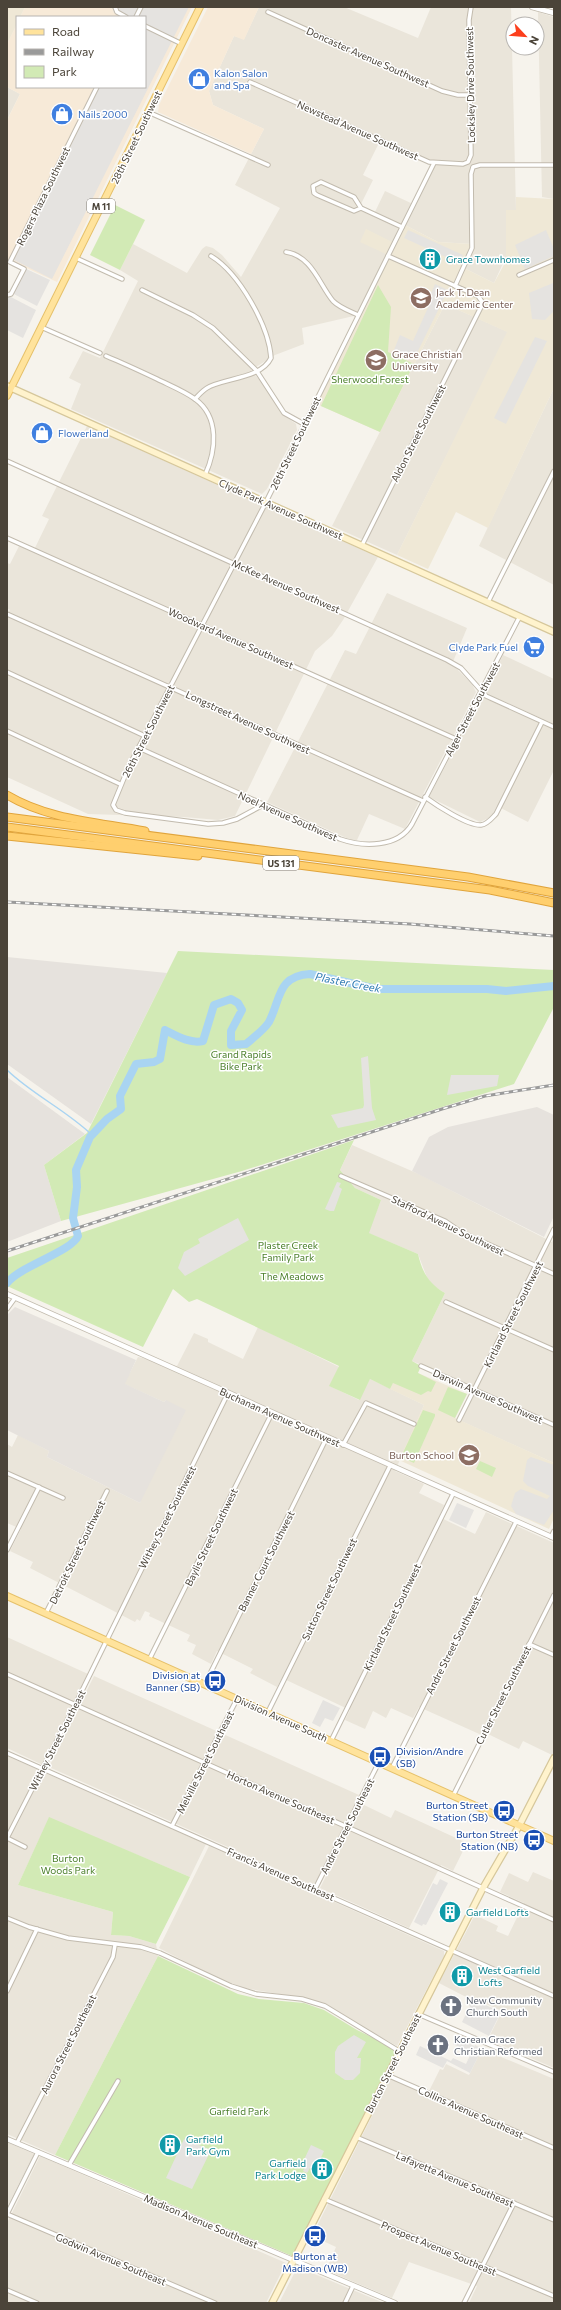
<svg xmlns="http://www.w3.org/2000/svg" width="561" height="2310" font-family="Commissioner,sans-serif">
  <rect width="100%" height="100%" fill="#f6f3ec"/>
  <!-- residential -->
  <g fill="#eae5da" fill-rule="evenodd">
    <path d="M 259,7 L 344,7 L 418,38 L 431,7 L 511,7 L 516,210 L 506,211 L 506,261 L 504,261 L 494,283 L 464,268 L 472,244 L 438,242 L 403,224 L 358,315 L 302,328 L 304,344 L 275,355 L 251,370 L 269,391 L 284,415 L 296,424 L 297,430 L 267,489 L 262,494 L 71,409 L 81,384 L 69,378 L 83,351 L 100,358 L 138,281 L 120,270 L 133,244 L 187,273 L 202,249 L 206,246 L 213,248 L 222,255 L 241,277 L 280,208 L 235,185 L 264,129 L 213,105 L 209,91 L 234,36 L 244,39 ZM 380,141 L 434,163 L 413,204 L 385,191 L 374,214 L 360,206 L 373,180 L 363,175 Z"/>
    <path d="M 538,12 L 554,17 L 554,199 L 542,197 Z"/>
    <path d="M 7,87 L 20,94 L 7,120 Z"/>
    <path d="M 445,304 L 508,332 L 397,555 L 332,526 Z"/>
    <path d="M 554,388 L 554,585 L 479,546 Z"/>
    <path d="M 87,426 L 378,557 L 343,620 L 332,636 L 315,651 L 235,816 L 218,820 L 184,817 L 88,814 L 7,777 L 7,615 L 10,610 L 7,608 L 7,563 L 10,564 L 19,546 L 33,552 L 49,519 L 42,516 Z"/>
    <path d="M 387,593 L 467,628 L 452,664 L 472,684 L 476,692 L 405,829 L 369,814 L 357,840 L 351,840 L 267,802 L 345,650 L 356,654 Z"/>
    <path d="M 503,655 L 554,679 L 554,724 L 485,693 Z"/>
    <path d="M 482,697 L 554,729 L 554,770 L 528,822 L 497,806 L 491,817 L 480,822 L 429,797 Z"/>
    <path d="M 352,1145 L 421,1175 L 552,1242 L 554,1238 L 554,1463 L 461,1421 L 478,1388 L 412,1361 L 445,1293 L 435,1287 L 428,1280 L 418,1254 L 368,1233 L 381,1200 L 355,1188 L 340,1170 Z"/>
    <path d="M 258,1327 L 339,1367 L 330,1386 L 359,1400 L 370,1379 L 424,1405 L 395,1471 L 424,1484 L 419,1493 L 444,1505 L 439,1517 L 475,1534 L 486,1512 L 554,1543 L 554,1752 L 552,1755 L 523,1741 L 519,1749 L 488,1734 L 486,1737 L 419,1707 L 413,1718 L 391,1708 L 386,1718 L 373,1711 L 365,1729 L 345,1720 L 350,1710 L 282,1678 L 277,1687 L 250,1673 L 253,1669 L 217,1651 L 211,1664 L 192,1654 L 196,1645 L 187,1641 L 190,1635 L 149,1616 L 150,1613 L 145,1611 L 140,1621 L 137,1619 L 135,1622 L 30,1568 L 33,1562 L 10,1551 L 21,1529 L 7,1523 L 7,1444 L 12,1447 L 18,1435 L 49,1451 L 47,1457 L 140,1503 L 166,1400 L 164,1402 L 124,1384 L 138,1357 L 177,1366 L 194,1333 L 208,1339 L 208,1342 L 243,1359 Z"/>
    <path d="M 7,1637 L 88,1674 L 43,1765 L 7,1748 Z"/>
    <path d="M 94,1676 L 359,1795 L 315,1886 L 49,1767 Z"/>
    <path d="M 7,1756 L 206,1844 L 190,1877 L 49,1818 L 18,1885 L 113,1912 L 111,1935 L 129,1936 L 156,1944 L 158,1956 L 55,2155 L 7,2134 Z"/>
    <path d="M 362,1804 L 391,1818 L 395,1810 L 467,1843 L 453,1871 L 441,1865 L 409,1928 L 320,1888 Z"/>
    <path d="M 209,1846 L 444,1951 L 444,1956 L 397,2046 L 314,2000 L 244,1988 L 213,1976 L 159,1948 Z"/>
    <path d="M 533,1872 L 554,1881 L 554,2068 L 488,2039 L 502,2011 L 468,1996 L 466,1997 L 439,1983 L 475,1915 L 498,1926 L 496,1931 L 508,1936 L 524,1903 L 500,1892 L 509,1873 L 528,1882 Z"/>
    <path d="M 482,2049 L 554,2079 L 554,2303 L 469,2303 L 477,2286 L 409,2262 L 392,2298 L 326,2270 L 336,2247 L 312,2236 L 391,2078 L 427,2095 L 440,2069 L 443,2070 L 446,2064 L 469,2075 Z"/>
    <path d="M 7,2142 L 34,2154 L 7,2207 Z"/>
    <path d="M 40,2156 L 286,2263 L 266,2303 L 7,2303 L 7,2223 Z"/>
    <path d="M 297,2268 L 300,2268 L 384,2303 L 279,2303 Z"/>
  </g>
  <!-- commercial -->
  <g fill="#f7ead8">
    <path d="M 25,7 L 192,7 L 57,282 L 7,259 L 7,120 L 20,94 L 7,87 L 7,44 L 17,24 L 17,87 L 145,87 L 145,17 L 20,17 Z"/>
    <path d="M 208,7 L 259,7 L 244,40 L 234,36 L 209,91 L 213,105 L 264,129 L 251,154 L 158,112 L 159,105 Z"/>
  </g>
  <!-- industrial -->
  <g fill="#e6e2dd">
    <path d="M 7,957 L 167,973 L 91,1124 L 7,1064 Z"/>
    <path d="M 7,1077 L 85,1134 L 44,1165 L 61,1221 L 7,1242 Z"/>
    <path d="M 537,1107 L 554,1115 L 554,1216 L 544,1237 L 412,1171 L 429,1137 L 448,1127 Z"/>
    <path d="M 15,1307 L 136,1360 L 125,1384 L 164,1402 L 166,1400 L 186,1410 L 140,1503 L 47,1457 L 49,1451 L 7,1430 L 7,1315 Z"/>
  </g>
  <!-- education -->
  <g fill="#efe8d6">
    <path d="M 7,7 L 25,7 L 20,17 L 17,17 L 17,24 L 7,44 Z"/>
    <path d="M 516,197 L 554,199 L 554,388 L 488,528 L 456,512 L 428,569 L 397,555 L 507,332 L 445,304 L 380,432 L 314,403 L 388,255 L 360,242 L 366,229 L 394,243 L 403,224 L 438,242 L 472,244 L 464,268 L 494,283 L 506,261 L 506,210 L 516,210 Z"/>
    <path d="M 418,1373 L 467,1394 L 455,1418 L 554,1463 L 554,1518 L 549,1529 L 399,1460 L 424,1405 L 390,1389 L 397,1374 Z"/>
  </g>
  <!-- green -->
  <g fill="#d2eab5">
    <path d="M 115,205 L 145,220 L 120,270 L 90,255 Z"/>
    <path d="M 378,285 L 391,307 L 388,352 L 414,364 L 380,432 L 321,406 Z"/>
    <path d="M 178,951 L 554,970 L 554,1007 L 514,1084 L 242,1171 L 61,1221 L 44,1165 L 87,1133 Z"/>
    <path d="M 354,1140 L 340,1170 L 355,1188 L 381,1200 L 369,1233 L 418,1254 C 422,1272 429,1284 445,1293 L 412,1361 L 421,1366 L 418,1373 L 436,1382 L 431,1392 L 428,1391 L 421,1395 L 393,1383 L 390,1389 L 370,1379 L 360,1400 L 329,1386 L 339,1366 L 197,1299 L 189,1302 L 173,1289 L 143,1347 L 7,1286 L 7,1258 Z"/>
    <path d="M 448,1387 L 467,1394 L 455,1418 L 438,1410 Z"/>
    <path d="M 423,1410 L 435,1414 L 435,1416 L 414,1463 L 401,1457 Z"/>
    <path d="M 480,1461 L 496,1468 L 492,1477 L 476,1469 Z"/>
    <path d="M 49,1817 L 190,1877 L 156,1944 L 129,1936 L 111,1935 L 113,1912 L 18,1885 Z"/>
    <path d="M 158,1956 L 238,1994 L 259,1999 L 304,2003 L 324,2010 L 357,2030 L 398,2050 L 292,2256 L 55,2155 Z"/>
  </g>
  <!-- parking -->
  <g fill="#e5e3e0">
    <path d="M 112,7 L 189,7 L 52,279 L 10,258 L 95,87 L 145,87 L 145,17 L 122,17 L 114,13 Z"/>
    <path d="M 408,230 L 463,255 L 459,263 L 404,238 Z"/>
    <path d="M 546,230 L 554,249 L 554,256 L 525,269 L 515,245 Z"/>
    <path d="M 22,267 L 50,280 L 37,306 L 10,292 Z"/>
    <path d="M 553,283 L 554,311 L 545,320 L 532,319 L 529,293 Z"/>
    <path d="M 435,284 L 448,290 L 414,359 L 394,350 L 400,335 L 413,341 L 431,301 L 429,298 Z"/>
    <path d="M 7,295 L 36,310 L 23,338 L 7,330 Z"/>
    <path d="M 535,337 L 547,341 L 506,424 L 494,418 Z"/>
    <path d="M 368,1056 L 372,1108 L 376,1120 L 338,1128 L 331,1115 L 363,1108 L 364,1105 L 361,1058 Z"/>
    <path d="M 451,1075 L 499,1075 L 497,1086 L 447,1095 Z"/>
    <path d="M 337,1182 L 341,1183 L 339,1187 L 342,1189 L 334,1211 L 330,1211 L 325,1209 Z"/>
    <path d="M 238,1218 L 249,1240 L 185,1276 L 178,1268 L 184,1252 L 200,1243 L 198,1239 Z"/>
    <path d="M 531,1457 L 554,1465 L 554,1510 L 544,1525 L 516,1514 L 511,1506 L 515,1493 L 521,1489 L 547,1499 L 550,1496 L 528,1486 L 523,1481 L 527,1460 Z"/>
    <path d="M 457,1503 L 474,1510 L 466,1528 L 449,1520 Z"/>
    <path d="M 323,1700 L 340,1708 L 333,1721 L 325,1718 L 320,1727 L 312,1723 Z"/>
    <path d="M 440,1879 L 448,1883 L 426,1925 L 423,1924 L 422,1926 L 414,1922 L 433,1883 L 437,1885 Z"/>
    <path d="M 468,2001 L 479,2006 L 481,2003 L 501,2012 L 489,2036 L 462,2022 L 470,2006 L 466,2004 Z"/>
    <path d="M 354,2035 L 366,2042 L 357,2058 L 361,2058 L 360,2073 L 353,2080 L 345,2080 L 335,2073 L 335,2052 L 338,2046 Z"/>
    <path d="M 456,2037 L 474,2046 L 471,2053 L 453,2044 Z"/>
    <path d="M 475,2045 L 482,2049 L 470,2073 L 447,2061 L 443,2068 L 416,2055 L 420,2046 L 451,2061 L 453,2058 L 466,2064 Z"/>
    <path d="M 184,2139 L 211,2150 L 192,2189 L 166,2178 Z"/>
    <path d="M 311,2145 L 324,2151 L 315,2170 L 310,2168 L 307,2173 L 303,2171 L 306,2166 L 302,2164 Z"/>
  </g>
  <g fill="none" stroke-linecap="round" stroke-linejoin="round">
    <!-- stream -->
    <path stroke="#a9d4f2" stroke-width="1.5" d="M 7,1070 C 33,1095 66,1110 92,1135"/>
    <!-- river -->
    <path stroke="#a9d4f2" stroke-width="8" d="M 7,1283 C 20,1266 71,1252 78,1236 L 73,1218 L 77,1187 L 76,1170 L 90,1137 L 107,1119 L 121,1109 L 120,1096 L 136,1064 L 154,1062 L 160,1059 L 165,1030 C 177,1036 190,1044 203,1041 L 214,1005 L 231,999 L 238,1003 L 242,1010 L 231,1031 L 231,1045 L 246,1044 C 253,1038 264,1030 269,1022 C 281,999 277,976 310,974 L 377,989 L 487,989 L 506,991 L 554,986"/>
    <!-- minor casing -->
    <g stroke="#c2bbae" stroke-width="5.5">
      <g id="minor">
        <path d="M 115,7 L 117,12 L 126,17"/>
        <path d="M 268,12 L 442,91 L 458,95 L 469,95"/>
        <path d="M 136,17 L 141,7"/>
        <path d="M 145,26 L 182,44"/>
        <path d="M 250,82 L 429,162 L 463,164 L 468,162 L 471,155 L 469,20 L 471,7"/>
        <path d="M 148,112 L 268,165"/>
        <path d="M 361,208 L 354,211 L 317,195 L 314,193 L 313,186 L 321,182 L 354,197 L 361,208 L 402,227"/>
        <path d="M 286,252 C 312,256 319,284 333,301 C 340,308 350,311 358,315"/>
        <path d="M 76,258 L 122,279"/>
        <path d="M 519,275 L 554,260"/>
        <path d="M 455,286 L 472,248 L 471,174 L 473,167 L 480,165 L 554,165"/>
        <path d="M 142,290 L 193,315 L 213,328 L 256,370 L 284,413 L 304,424"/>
        <path d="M 7,295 L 11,294 L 24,269 L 10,262 L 97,87"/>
        <path d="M 41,327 L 100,353"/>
        <path d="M 106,356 C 123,363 140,371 157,379 C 169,385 184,391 195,399 C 220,417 216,451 205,475"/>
        <path d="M 195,399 C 199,395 202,391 207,388 C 223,378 261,379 271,358 C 269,326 239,273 211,256"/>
        <path d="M 7,461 L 447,660 L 461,668 L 486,696 L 554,727"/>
        <path d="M 7,538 L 456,739"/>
        <path d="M 362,545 L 483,303 L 478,296 L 388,256"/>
        <path d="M 488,602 L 554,471"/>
        <path d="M 7,614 L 423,801"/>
        <path d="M 7,672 L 145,736"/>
        <path d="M 7,731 L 120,784"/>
        <path d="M 139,748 L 340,839 C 363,847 398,848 412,824 L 520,616"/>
        <path d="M 425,797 C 436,805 468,826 481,825 C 488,824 492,818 496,814 L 542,722"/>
        <path d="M 263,805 L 237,819 L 223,823 L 208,824 L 125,813 L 116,810 L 113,805 L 129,766 L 263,508 L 434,163"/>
        <path d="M 341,1176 L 445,1221 L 461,1232 L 554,1274"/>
        <path d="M 446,1302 L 554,1350"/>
        <path d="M 7,1309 L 15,1298"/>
        <path d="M 421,1366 L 554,1425"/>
        <path d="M 459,1420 L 554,1229"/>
        <path d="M 343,1445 L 366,1403 L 414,1424"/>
        <path d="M 7,1473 L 63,1498"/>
        <path d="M 551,1537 L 554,1531"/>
        <path d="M 7,1550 L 39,1487"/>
        <path d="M 46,1613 L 107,1491"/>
        <path d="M 529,1644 L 554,1655"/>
        <path d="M 149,1660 L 272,1413"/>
        <path d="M 7,1674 L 554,1920"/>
        <path d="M 205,1684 L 327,1437"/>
        <path d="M 268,1712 L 390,1466"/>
        <path d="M 331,1741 L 453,1494"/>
        <path d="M 7,1753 L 554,1996"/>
        <path d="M 392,1768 L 516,1522"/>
        <path d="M 453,1796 L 554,1595"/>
        <path d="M 172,1826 L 237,1699"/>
        <path d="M 7,1838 L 75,1705 L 228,1393"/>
        <path d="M 7,1838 L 25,1847"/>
        <path d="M 315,1889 L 379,1762"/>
        <path d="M 7,1918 L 29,1927 L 68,1938 L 141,1947 L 160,1953 L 231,1986 L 256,1994 L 302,1999 L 325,2006 L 399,2051"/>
        <path d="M 7,1991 L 37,1929"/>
        <path d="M 418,2014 L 554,2072"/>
        <path d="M 387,2075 L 554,2148"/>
        <path d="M 356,2137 L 554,2220"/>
        <path d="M 17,2143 L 113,1957 L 115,1945"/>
        <path d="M 69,2165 L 118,2081"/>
        <path d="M 324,2199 L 554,2296"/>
        <path d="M 7,2214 L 215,2303"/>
        <path d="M 7,2214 L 38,2152"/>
        <path d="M 7,2290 L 37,2303"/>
        <path d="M 345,2303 L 353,2286"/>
        <path d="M 464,2303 L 514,2203"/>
      </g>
    </g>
    <!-- tertiary casing -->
    <g stroke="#c2bbae" stroke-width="6">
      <g id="tertiary">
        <path d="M 532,7 L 554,13"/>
        <path d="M 7,1294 L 554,1538"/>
        <path d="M 7,2139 L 395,2303"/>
      </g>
    </g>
    <!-- secondary casing -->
    <g stroke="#d6c79b" stroke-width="8">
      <g id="secondary">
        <path d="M 7,386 L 554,632"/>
        <path d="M 272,2303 L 483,1888 L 519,1826 L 554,1758"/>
      </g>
    </g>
    <!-- primary casing -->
    <g stroke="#e6c16a" stroke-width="8">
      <g id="primary">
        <path d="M 7,396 L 200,7"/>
        <path d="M 7,1596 L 554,1841"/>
      </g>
    </g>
    <!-- motorway casing -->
    <g stroke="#e0a43c" stroke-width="9">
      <g id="motorway">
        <path d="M 7,795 C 49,820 98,822 145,831"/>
        <path d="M 7,817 L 468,877 L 554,893"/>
        <path d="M 7,827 L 490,890 L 554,903"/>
        <path d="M 7,836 L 198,856"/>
      </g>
    </g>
    <!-- minor -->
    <use href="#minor" stroke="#fff" stroke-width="3.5"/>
    <!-- tertiary -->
    <use href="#tertiary" stroke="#fff" stroke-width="4.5"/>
    <!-- secondary -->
    <use href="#secondary" stroke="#fff3cd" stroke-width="5.5"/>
    <!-- primary -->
    <use href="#primary" stroke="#ffe39c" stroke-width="6"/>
    <!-- motorway -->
    <use href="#motorway" stroke="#ffcf6e" stroke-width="7"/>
    <!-- rail casing -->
    <g stroke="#9a9a9a" stroke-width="3">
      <g id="rail">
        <path d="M 7,902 L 410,924 L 554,936"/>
        <path d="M 7,1251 L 442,1109 L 485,1096 L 554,1085"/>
      </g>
    </g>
    <!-- rail -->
    <use href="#rail" stroke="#fff" stroke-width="1.5" stroke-dasharray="4.5" stroke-linecap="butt"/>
  </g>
  <!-- icons -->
  <defs>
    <g id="shop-disc" transform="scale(1.15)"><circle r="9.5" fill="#3f7fe0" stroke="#fff"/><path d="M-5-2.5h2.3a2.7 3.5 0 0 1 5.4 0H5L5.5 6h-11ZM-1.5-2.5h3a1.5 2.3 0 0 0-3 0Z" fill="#fff"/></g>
    <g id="building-disc" transform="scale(1.15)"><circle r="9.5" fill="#0f9aa8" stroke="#fff"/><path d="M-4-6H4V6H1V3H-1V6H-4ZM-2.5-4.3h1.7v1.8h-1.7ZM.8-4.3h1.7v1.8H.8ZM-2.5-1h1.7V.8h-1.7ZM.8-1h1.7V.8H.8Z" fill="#fff"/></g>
    <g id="university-disc" transform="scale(1.15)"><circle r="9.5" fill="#8d6e63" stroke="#fff"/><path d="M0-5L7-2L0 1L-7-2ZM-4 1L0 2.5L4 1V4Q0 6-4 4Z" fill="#fff"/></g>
    <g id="supermarket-disc" transform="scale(1.15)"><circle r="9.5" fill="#3f7fe0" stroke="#fff"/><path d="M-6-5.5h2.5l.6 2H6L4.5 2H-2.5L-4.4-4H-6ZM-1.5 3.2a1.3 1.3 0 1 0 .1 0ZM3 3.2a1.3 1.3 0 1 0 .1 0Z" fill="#fff"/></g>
    <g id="school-disc" transform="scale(1.15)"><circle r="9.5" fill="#8d6e63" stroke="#fff"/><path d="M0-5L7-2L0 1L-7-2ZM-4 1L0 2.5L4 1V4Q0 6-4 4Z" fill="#fff"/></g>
    <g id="bus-disc" transform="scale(1.15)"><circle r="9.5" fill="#1a4fb4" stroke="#fff"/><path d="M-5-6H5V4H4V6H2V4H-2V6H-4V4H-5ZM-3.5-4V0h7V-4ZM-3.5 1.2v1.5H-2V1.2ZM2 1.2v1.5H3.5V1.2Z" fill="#fff"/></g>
    <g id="church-disc" transform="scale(1.15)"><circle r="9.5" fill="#6b7280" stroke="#fff"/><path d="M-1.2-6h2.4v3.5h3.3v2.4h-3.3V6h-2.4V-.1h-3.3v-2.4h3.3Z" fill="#fff"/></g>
  </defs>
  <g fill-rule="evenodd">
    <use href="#shop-disc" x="199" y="79"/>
    <use href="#shop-disc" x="62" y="114"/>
    <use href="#building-disc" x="430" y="259"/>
    <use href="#university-disc" x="421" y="298"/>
    <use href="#university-disc" x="376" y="360"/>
    <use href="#shop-disc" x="42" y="433"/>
    <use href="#supermarket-disc" x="534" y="647"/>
    <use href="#school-disc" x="469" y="1455"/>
    <use href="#bus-disc" x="215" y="1681"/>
    <use href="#bus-disc" x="380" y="1757"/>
    <use href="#bus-disc" x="504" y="1811"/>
    <use href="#bus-disc" x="534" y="1840"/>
    <use href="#building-disc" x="450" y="1912"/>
    <use href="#building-disc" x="462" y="1976"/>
    <use href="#church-disc" x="451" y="2006"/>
    <use href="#church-disc" x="438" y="2045"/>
    <use href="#building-disc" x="170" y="2145"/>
    <use href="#building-disc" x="322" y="2169"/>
    <use href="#bus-disc" x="315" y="2236"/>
  </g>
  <g text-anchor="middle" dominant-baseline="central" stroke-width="3" stroke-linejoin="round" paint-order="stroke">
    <!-- shield labels -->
    <g fill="#fff" stroke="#817c74" stroke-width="1">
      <rect x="87" y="199" width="28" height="14" rx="3"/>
      <rect x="263" y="856" width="36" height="14" rx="3"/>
    </g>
    <g font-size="9" font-weight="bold" fill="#4b4439">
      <text x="101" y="206">M 11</text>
      <text x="281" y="863">US 131</text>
    </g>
    <!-- street labels -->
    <g font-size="10" fill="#4b4439" stroke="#fff">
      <text transform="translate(368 57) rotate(24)">Doncaster Avenue Southwest</text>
      <text transform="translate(470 85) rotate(-91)">Locksley Drive Southwest</text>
      <text transform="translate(358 130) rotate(24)">Newstead Avenue Southwest</text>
      <text transform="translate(136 137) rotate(-64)">28th Street Southwest</text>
      <text transform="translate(43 196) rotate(-64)">Rogers Plaza Southwest</text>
      <text transform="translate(418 433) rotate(-63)">Aldon Street Southwest</text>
      <text transform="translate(295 443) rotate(-64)">26th Street Southwest</text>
      <text transform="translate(281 509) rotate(24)">Clyde Park Avenue Southwest</text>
      <text transform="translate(286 586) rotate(24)">McKee Avenue Southwest</text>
      <text transform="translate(231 638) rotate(24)">Woodward Avenue Southwest</text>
      <text transform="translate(472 709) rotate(-62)">Alger Street Southwest</text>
      <text transform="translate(248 722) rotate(25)">Longstreet Avenue Southwest</text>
      <text transform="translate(148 731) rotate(-63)">26th Street Southwest</text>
      <text transform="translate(288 816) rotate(24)">Noel Avenue Southwest</text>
      <text transform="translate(448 1225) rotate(26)">Stafford Avenue Southwest</text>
      <text transform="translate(513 1314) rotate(-63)">Kirtland Street Southwest</text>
      <text transform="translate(488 1396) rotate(24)">Darwin Avenue Southwest</text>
      <text transform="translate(280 1417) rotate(24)">Buchanan Avenue Southwest</text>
      <text transform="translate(167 1517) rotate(-63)">Withey Street Southwest</text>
      <text transform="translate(211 1537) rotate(-64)">Baylis Street Southwest</text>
      <text transform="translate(77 1552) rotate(-64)">Detroit Street Southwest</text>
      <text transform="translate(266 1561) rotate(-63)">Banner Court Southwest</text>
      <text transform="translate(329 1589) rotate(-64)">Sutton Street Southwest</text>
      <text transform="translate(392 1617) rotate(-64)">Kirtland Street Southwest</text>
      <text transform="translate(453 1645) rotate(-63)">Andre Street Southwest</text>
      <text transform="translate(503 1695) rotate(-63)">Cutler Street Southwest</text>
      <text transform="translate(281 1718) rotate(24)">Division Avenue South</text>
      <text transform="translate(57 1740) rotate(-63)">Withey Street Southeast</text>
      <text transform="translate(205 1762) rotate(-63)">Melville Street Southeast</text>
      <text transform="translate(281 1797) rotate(24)">Horton Avenue Southeast</text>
      <text transform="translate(347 1826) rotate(-63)">Andre Street Southeast</text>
      <text transform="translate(281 1874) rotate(24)">Francis Avenue Southeast</text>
      <text transform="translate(68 2044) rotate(-63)">Aurora Street Southeast</text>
      <text transform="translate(393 2063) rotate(-63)">Burton Street Southeast</text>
      <text transform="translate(471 2112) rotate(24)">Collins Avenue Southeast</text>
      <text transform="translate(455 2179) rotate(23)">Lafayette Avenue Southeast</text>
      <text transform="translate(201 2221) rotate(23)">Madison Avenue Southeast</text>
      <text transform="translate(439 2248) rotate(23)">Prospect Avenue Southeast</text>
      <text transform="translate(111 2259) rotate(23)">Godwin Avenue Southeast</text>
    </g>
    <!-- shop labels -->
    <g font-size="10" fill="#366cbe" stroke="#fff" text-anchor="start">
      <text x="214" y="73">Kalon Salon<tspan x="214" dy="12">and Spa</tspan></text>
      <text x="78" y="114">Nails 2000</text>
      <text x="58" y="433">Flowerland</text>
      <text x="518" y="647" text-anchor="end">Clyde Park Fuel</text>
    </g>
    <!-- culture labels -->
    <g font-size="10" fill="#0d838f" stroke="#fff" text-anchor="start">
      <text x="446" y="259">Grace Townhomes</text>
      <text x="466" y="1912">Garfield Lofts</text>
      <text x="478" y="1970">West Garfield<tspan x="478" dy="12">Lofts</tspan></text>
      <text x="186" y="2139">Garfield<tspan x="186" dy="12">Park Gym</tspan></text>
      <text x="306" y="2163" text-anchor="end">Garfield<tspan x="306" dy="12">Park Lodge</tspan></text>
    </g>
    <!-- education labels -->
    <g font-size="10" fill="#785e54" stroke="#fff" text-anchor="start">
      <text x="436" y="292">Jack T. Dean<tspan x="436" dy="12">Academic Center</tspan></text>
      <text x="392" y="354">Grace Christian<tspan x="392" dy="12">University</tspan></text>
      <text x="454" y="1455" text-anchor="end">Burton School</text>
    </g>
    <!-- park labels -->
    <g font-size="10" fill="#4a7f2a" stroke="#fff">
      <text x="370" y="379">Sherwood Forest</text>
      <text x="241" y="1054">Grand Rapids<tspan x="241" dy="12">Bike Park</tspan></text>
      <text x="288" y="1245">Plaster Creek<tspan x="288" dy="12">Family Park</tspan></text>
      <text x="292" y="1276">The Meadows</text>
      <text x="68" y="1858">Burton<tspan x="68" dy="12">Woods Park</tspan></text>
      <text x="239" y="2111">Garfield Park</text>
    </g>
    <!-- transit labels -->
    <g font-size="10" fill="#164399" stroke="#fff" text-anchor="end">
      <text x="200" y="1675">Division at<tspan x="200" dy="12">Banner (SB)</tspan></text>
      <text x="396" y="1751" text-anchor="start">Division/Andre<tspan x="396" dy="12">(SB)</tspan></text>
      <text x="488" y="1805">Burton Street<tspan x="488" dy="12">Station (SB)</tspan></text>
      <text x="518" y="1834">Burton Street<tspan x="518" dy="12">Station (NB)</tspan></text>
      <text x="315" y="2256" text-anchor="middle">Burton at<tspan x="315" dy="12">Madison (WB)</tspan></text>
    </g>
    <!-- worship labels -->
    <g font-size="10" fill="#5b616d" stroke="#fff" text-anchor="start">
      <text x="466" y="2000">New Community<tspan x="466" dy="12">Church South</tspan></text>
      <text x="454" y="2039">Korean Grace<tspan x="454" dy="12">Christian Reformed</tspan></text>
    </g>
    <!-- water labels -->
    <g font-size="11" font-style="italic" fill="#2e7ab2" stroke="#fff">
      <text transform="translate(348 982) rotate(11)">Plaster Creek</text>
    </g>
  </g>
  <!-- border -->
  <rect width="561" height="2310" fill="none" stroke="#4b4439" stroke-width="16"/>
  <!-- legend -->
  <rect x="16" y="16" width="130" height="72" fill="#ffffff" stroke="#b7b4b0"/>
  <rect x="24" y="29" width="20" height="6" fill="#ffe39c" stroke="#b7b4b0"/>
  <text x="52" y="36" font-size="12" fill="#4b4439">Road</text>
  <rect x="24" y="49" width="20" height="6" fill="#9a9a9a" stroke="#b7b4b0"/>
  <text x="52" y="56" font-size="12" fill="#4b4439">Railway</text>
  <rect x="24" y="66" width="20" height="12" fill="#d2eab5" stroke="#b7b4b0"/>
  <text x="52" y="76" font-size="12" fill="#4b4439">Park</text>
  <!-- north arrow -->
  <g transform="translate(525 36) rotate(116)"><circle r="19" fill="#ffffff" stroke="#b7b4b0"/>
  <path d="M0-3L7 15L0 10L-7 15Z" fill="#fc3f1d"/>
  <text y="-6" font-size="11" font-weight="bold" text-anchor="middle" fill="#4b4439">N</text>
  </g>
</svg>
